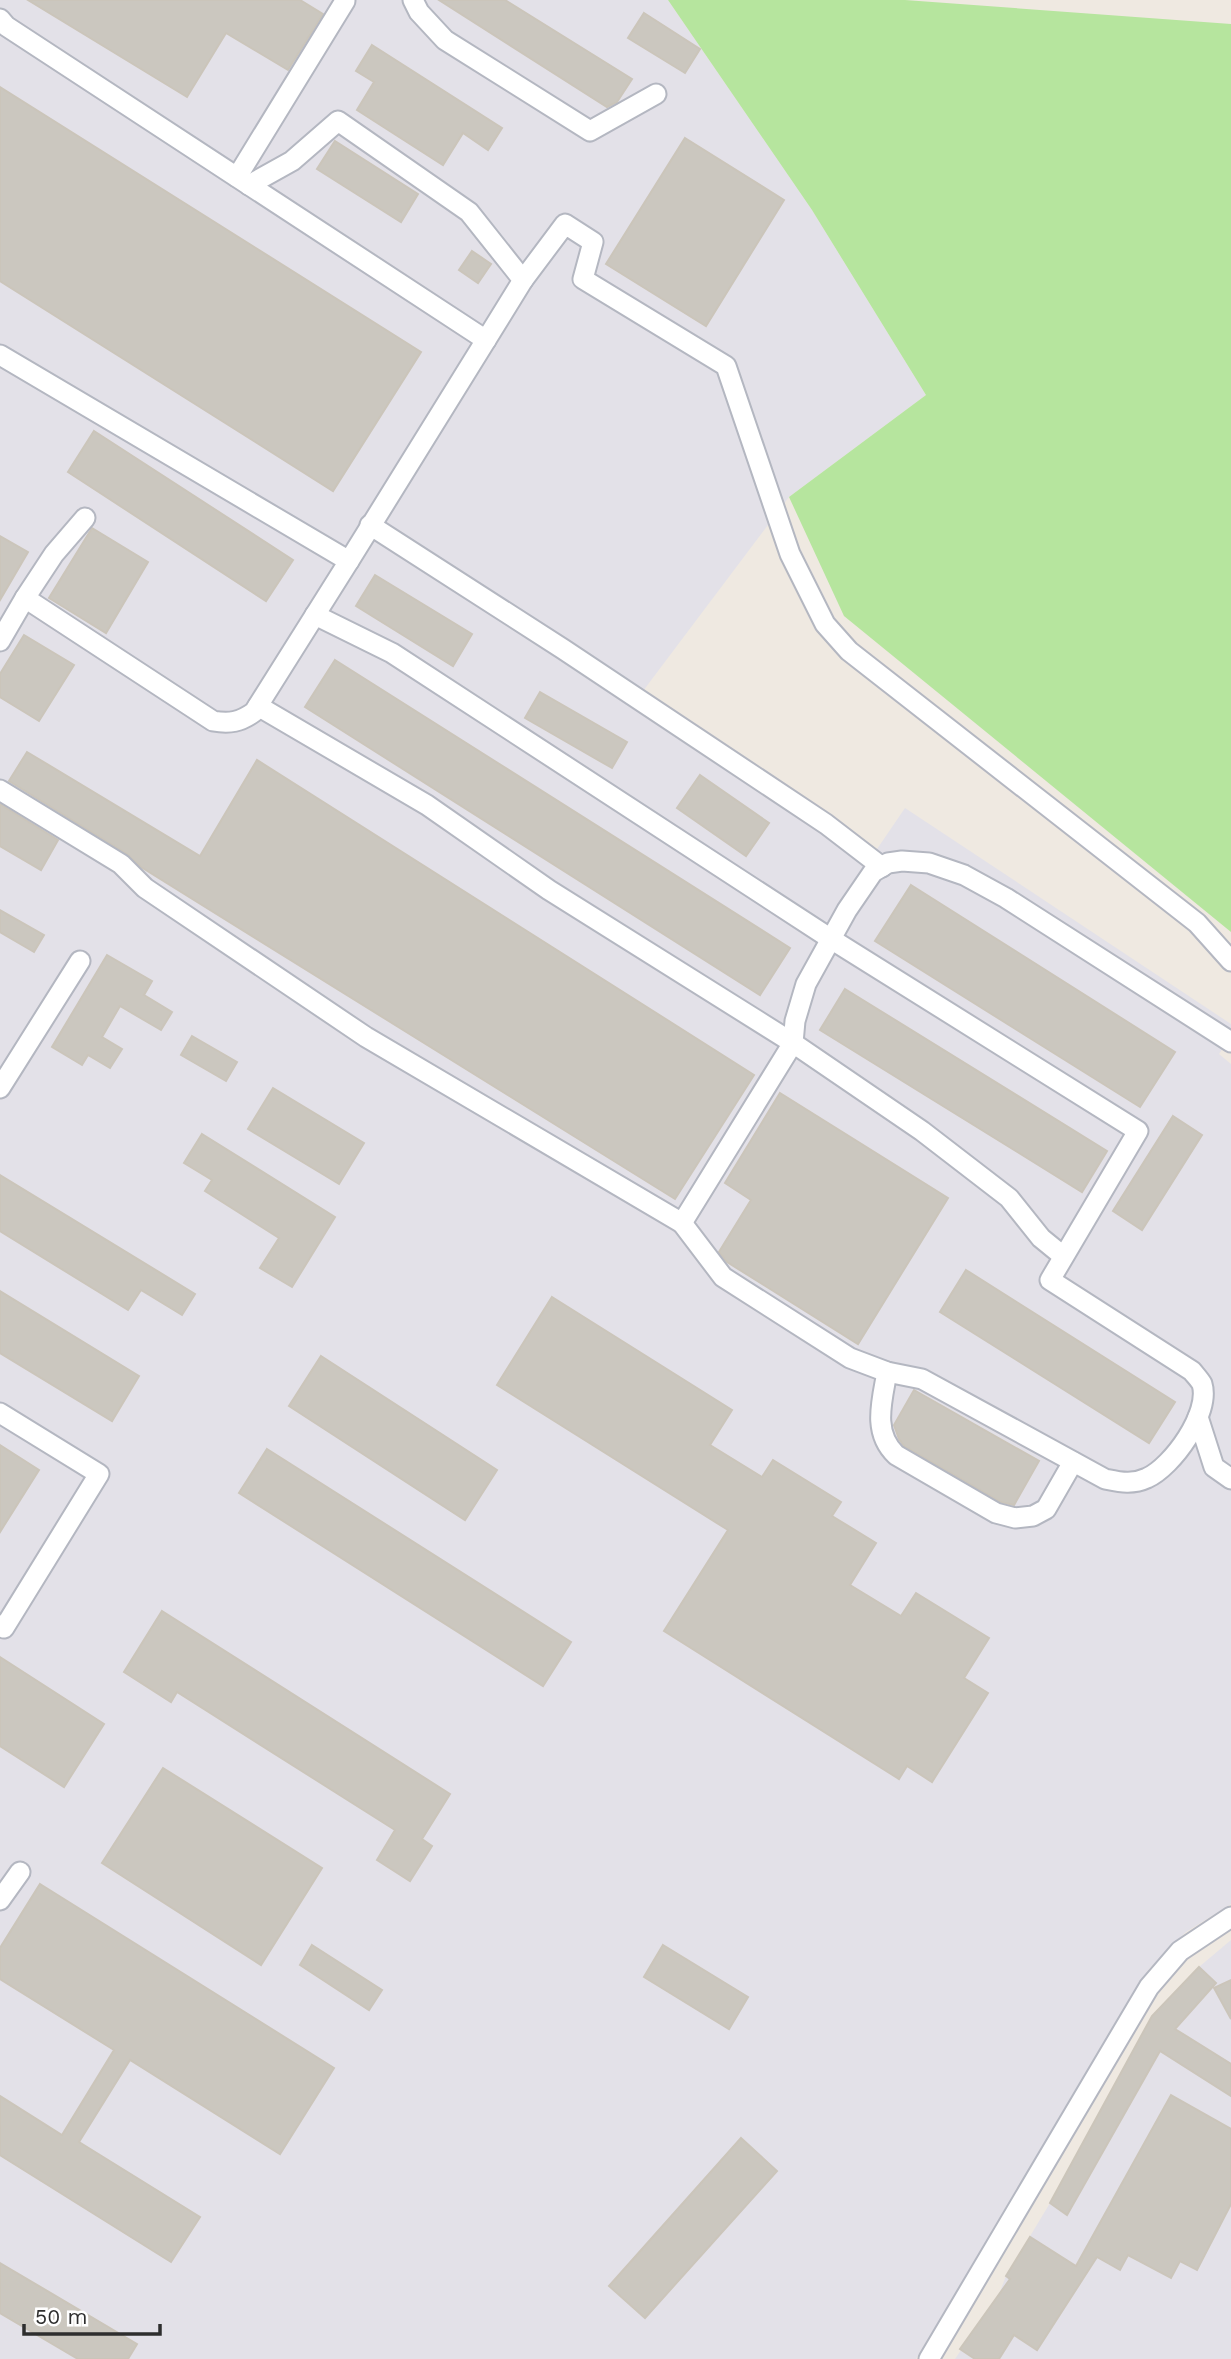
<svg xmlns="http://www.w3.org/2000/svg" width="1231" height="2359" font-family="'Work Sans',sans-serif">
  <rect width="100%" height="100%" fill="#efe9e1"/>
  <!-- industrial -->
  <g fill="#e3e1e8">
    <path d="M 0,0 L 668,0 L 812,210 L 926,395 L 789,497 L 643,691 L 875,852 L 905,808 L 1231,1024 L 1231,1036 L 1219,1054 L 1231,1064 L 1231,1904 L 1186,1932 L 1149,1969 L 916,2359 L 0,2359 Z"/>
    <path d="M 1231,1940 L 1231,2359 L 955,2359 L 999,2294 L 1006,2276 L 1050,2203 L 1152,2016 L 1199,1967 Z"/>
  </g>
  <!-- green -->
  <path fill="#b6e59e" d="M 668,0 L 905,0 L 1231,24 L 1231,932 L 844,616 L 789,497 L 926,395 L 812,210 Z"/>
  <!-- building -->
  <g fill="#cbc7bf" stroke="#cbc5ba" stroke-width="2">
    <path d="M 28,0 L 300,0 L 323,14 L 288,70 L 226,33 L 187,97 Z"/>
    <path d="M 439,0 L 505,0 L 632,79 L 617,102 L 607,107 Z"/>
    <path d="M 644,13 L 700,49 L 685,73 L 628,38 Z"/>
    <path d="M 372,45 L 502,128 L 488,150 L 463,133 L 443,165 L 357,110 L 374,82 L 356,71 Z"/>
    <path d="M 0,87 L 421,352 L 333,491 L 0,281 Z"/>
    <path d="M 685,138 L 784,200 L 706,326 L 606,264 Z"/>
    <path d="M 335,141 L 418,194 L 401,222 L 317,169 Z"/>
    <path d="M 472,251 L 491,264 L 478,283 L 459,270 Z"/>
    <path d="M 94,431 L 293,560 L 266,601 L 68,472 Z"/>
    <path d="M 92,528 L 148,562 L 106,633 L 49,598 Z"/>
    <path d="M 0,536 L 28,552 L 0,600 Z"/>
    <path d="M 375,575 L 472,634 L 453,666 L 356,606 Z"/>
    <path d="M 24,635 L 74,665 L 39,721 L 0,697 L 0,674 Z"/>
    <path d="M 335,660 L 790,948 L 760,995 L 305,707 Z"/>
    <path d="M 540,692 L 627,742 L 612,768 L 525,718 Z"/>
    <path d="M 27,752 L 200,856 L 257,760 L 754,1075 L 675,1199 L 141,867 L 127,854 L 9,781 Z"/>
    <path d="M 700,775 L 769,823 L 746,856 L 677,808 Z"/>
    <path d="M 0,804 L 58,840 L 41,870 L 0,846 Z"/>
    <path d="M 911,885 L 1175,1052 L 1140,1107 L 875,941 Z"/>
    <path d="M 0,910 L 44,935 L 34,952 L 0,932 Z"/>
    <path d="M 107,955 L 152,981 L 144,995 L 172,1012 L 161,1030 L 120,1006 L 102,1037 L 122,1049 L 110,1068 L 88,1055 L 82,1065 L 52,1047 Z"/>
    <path d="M 845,989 L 1107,1151 L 1082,1192 L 820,1030 Z"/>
    <path d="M 192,1036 L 237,1062 L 226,1081 L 181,1055 Z"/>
    <path d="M 273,1088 L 364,1143 L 339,1184 L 248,1129 Z"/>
    <path d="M 780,1093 L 948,1198 L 858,1344 L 727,1262 L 719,1252 L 751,1200 L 725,1183 Z"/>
    <path d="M 1173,1116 L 1202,1135 L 1142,1230 L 1113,1211 Z"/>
    <path d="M 202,1134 L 335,1217 L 292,1287 L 260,1268 L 279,1238 L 205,1191 L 212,1180 L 184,1163 Z"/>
    <path d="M 0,1175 L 195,1294 L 182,1315 L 141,1290 L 128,1310 L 0,1231 Z"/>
    <path d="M 966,1270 L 1175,1402 L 1149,1443 L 940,1312 Z"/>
    <path d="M 0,1291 L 139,1376 L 112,1421 L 0,1353 Z"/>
    <path d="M 552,1297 L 732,1410 L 710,1445 L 762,1477 L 773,1460 L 841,1502 L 832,1516 L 876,1543 L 850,1585 L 901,1616 L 916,1593 L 989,1638 L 964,1678 L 988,1693 L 932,1782 L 907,1766 L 899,1779 L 664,1631 L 728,1530 L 497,1385 Z"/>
    <path d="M 321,1356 L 497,1470 L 465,1520 L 289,1406 Z"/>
    <path d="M 914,1390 L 1039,1461 L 1014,1505 L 1001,1502 L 904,1446 L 899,1439 L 894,1425 Z"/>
    <path d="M 0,1445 L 39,1470 L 0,1532 Z"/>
    <path d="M 267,1449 L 571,1642 L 543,1686 L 239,1493 Z"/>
    <path d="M 162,1611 L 450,1794 L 422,1839 L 432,1846 L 410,1881 L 377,1860 L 395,1830 L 177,1692 L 171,1702 L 124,1672 Z"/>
    <path d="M 0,1657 L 104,1724 L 64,1787 L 0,1746 Z"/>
    <path d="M 163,1768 L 322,1868 L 261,1965 L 102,1863 Z"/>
    <path d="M 40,1884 L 334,2068 L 280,2154 L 130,2060 L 79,2142 L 200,2217 L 171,2262 L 0,2155 L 0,2096 L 62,2135 L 114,2050 L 0,1979 L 0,1948 Z"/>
    <path d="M 312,1945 L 382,1990 L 369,2010 L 300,1965 Z"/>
    <path d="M 663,1945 L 748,1997 L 729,2029 L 644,1977 Z"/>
    <path d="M 1199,1967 L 1216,1983 L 1175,2029 L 1231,2064 L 1231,2096 L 1160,2051 L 1067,2215 L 1050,2203 L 1152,2016 Z"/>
    <path d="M 1231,1980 L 1231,2019 L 1214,1988 Z"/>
    <path d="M 1171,2095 L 1231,2129 L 1231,2204 L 1197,2270 L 1180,2261 L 1171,2278 L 1128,2255 L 1120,2270 L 1097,2257 L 1037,2350 L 1014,2335 L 999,2359 L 975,2359 L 960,2349 L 1010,2279 L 1006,2276 L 1030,2237 L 1076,2266 Z"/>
    <path d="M 741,2138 L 777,2171 L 645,2318 L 609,2286 Z"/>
    <path d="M 0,2263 L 137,2344 L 128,2359 L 78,2359 L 0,2313 Z"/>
  </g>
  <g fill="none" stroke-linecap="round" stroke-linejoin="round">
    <!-- minor casing -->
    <g stroke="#b4b7c1" stroke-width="23">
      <g id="minor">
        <path d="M 413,0 L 419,12 L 445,40 L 590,131 L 656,94"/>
        <path d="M 0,19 L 6,26 L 486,340 L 349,561"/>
        <path d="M 237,177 L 345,1 L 344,0"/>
        <path d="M 249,185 L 292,161 L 338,121 L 469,212 L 523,280 L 486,340"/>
        <path d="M 523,280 L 565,224 L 593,242 L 583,279 L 726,366 L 790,554 L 825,624 L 849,651 L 1197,923 L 1231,961"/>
        <path d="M 0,355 L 349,561 L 254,712 C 240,722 230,724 213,721 L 25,598 L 0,641"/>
        <path d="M 370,525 L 563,649 L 826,824 L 882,867"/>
        <path d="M 25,598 L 54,554 L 85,518"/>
        <path d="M 315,615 L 392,653 L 831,939 L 1138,1131 L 1050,1280 L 1192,1371 C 1195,1375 1200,1380 1202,1384 C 1211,1413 1172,1467 1147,1478 C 1132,1485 1120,1482 1105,1479 L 922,1379 L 887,1372 L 850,1358 L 723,1277 L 682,1223"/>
        <path d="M 0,790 L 121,864 L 145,888 L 366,1037 L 682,1223 L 793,1043 L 549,890 L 427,805 L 258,706"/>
        <path d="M 0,1088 L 80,961"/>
        <path d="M 1063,1256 L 1041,1238 L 1009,1198 L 922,1131 L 793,1043 L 795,1021 L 806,984 L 847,910 L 873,872 L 888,863 L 902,861 L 929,863 L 964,875 L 1006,898 L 1231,1042"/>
        <path d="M 887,1372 C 882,1401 872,1432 896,1455 L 996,1513 L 1015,1518 L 1033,1516 L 1046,1509 L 1073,1462"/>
        <path d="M 0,1413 L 99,1474 L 4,1628 L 0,1625"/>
        <path d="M 1198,1417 L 1214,1467 L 1231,1479"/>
        <path d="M 0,1900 L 20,1872"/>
        <path d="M 929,2359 L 1149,1987 L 1180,1951 L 1231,1917"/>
      </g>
    </g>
    <!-- minor -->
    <use href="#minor" stroke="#fff" stroke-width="19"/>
  </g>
  <!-- scale -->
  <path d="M24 2324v10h136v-10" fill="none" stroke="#2e2e2e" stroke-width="3.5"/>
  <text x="35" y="2324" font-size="21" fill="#2e2e2e" stroke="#ffffff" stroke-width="5" paint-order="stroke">50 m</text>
</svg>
